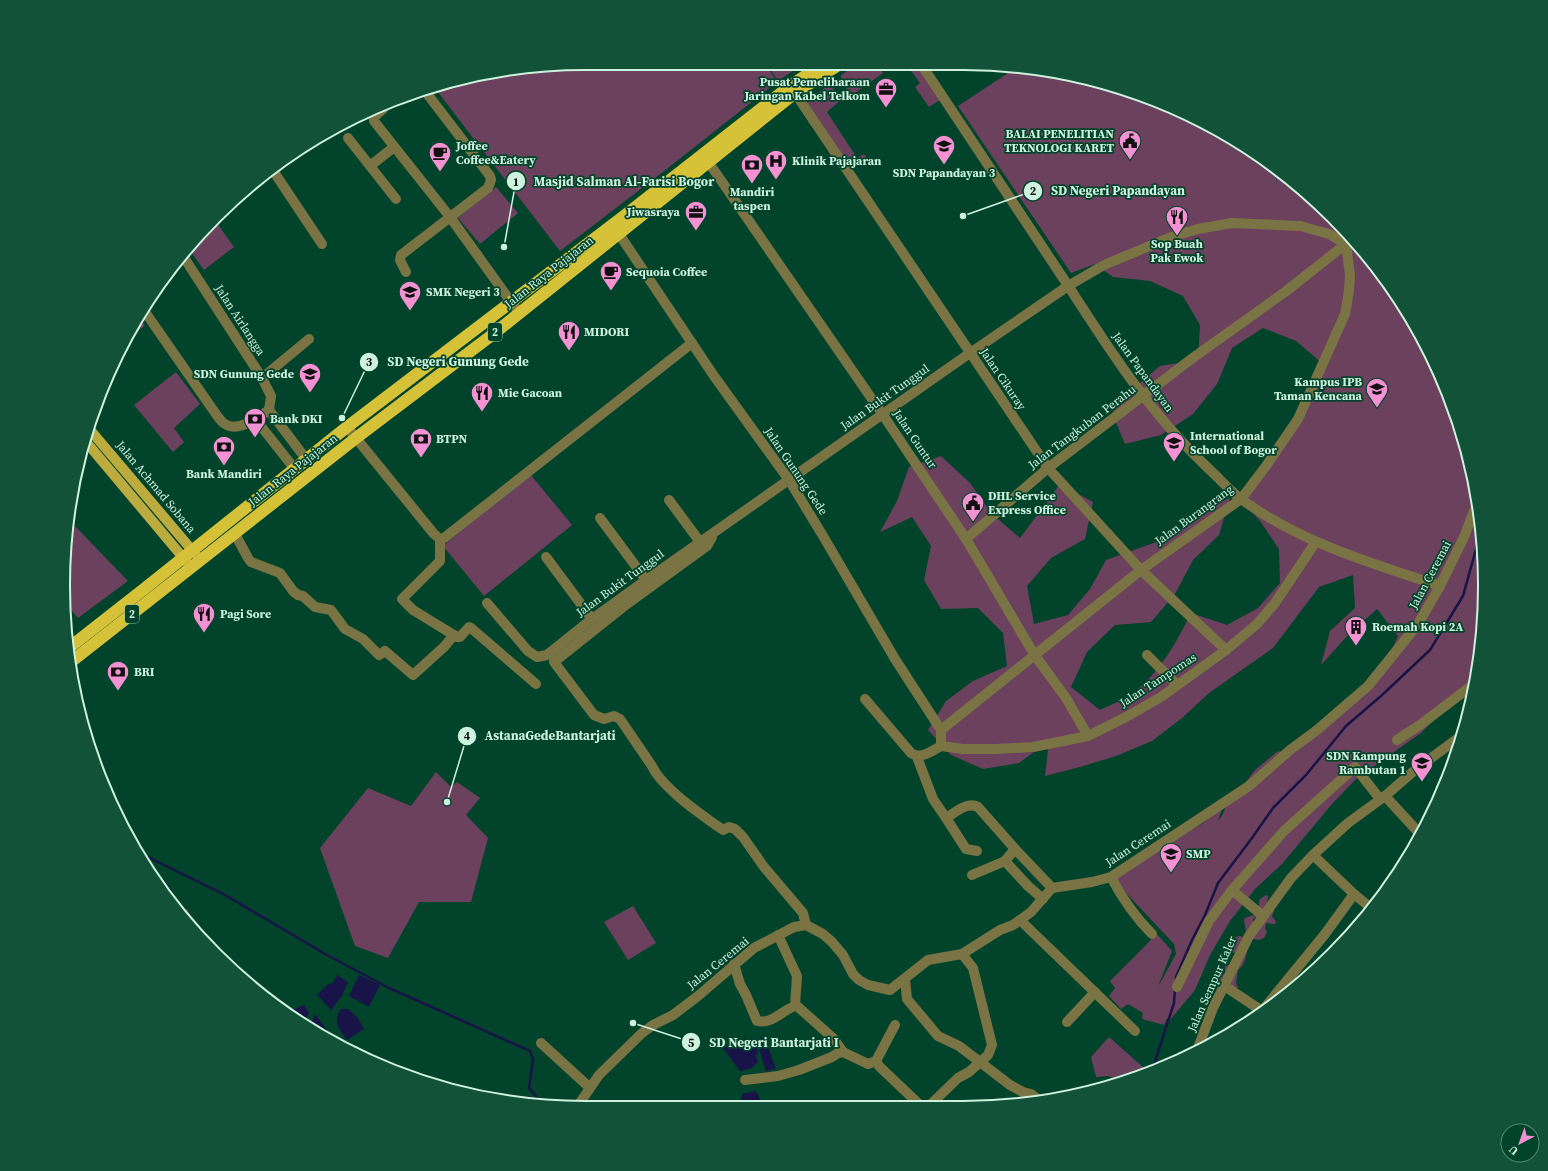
<svg xmlns="http://www.w3.org/2000/svg" width="1548" height="1171" font-family="'Source Serif 4',serif">
  <rect width="100%" height="100%" fill="#02442b"/>
  <!-- green -->
  <g fill="#6b415d">
    <path d="M 586,63 L 765,63 L 777,82 L 668,168 L 560,251 L 434,87 L 450,81 Z"/>
    <path d="M 766,63 L 803,64 L 778,81 Z"/>
    <path d="M 858,64 L 877,64 L 883,73 L 851,96 L 841,79 L 841,75 Z"/>
    <path d="M 906,64 L 916,64 L 940,100 L 929,107 L 915,87 L 920,83 Z"/>
    <path d="M 1015,67 L 1098,81 L 1193,117 L 1253,151 L 1276,170 L 1277,186 L 1277,171 L 1332,216 L 1377,268 L 1431,355 L 1467,450 L 1484,552 L 1480,654 L 1472,677 L 1447,707 L 1421,733 L 1357,778 L 1332,804 L 1282,864 L 1255,889 L 1230,921 L 1210,955 L 1195,990 L 1169,1021 L 1167,1018 L 1164,1025 L 1142,1019 L 1143,1013 L 1128,1004 L 1121,1009 L 1109,996 L 1115,988 L 1110,981 L 1148,943 L 1156,933 L 1172,951 L 1158,986 L 1163,978 L 1176,954 L 1174,944 L 1111,877 L 1203,823 L 1222,808 L 1218,821 L 1223,814 L 1226,805 L 1242,787 L 1255,770 L 1278,751 L 1291,754 L 1383,670 L 1398,636 L 1377,609 L 1347,636 L 1321,665 L 1330,631 L 1355,608 L 1353,575 L 1319,587 L 1273,648 L 1209,693 L 1182,718 L 1152,741 L 1116,756 L 1080,767 L 1045,776 L 1049,741 L 1019,763 L 983,769 L 951,755 L 928,730 L 946,701 L 973,681 L 1007,666 L 1003,633 L 978,608 L 941,609 L 924,580 L 931,546 L 912,517 L 880,532 L 897,501 L 909,467 L 941,456 L 970,483 L 992,514 L 1020,538 L 1060,484 L 1093,502 L 1085,539 L 1051,558 L 1027,586 L 1034,624 L 1068,615 L 1090,589 L 1106,560 L 1173,536 L 1198,511 L 1230,498 L 1219,535 L 1193,560 L 1175,594 L 1151,622 L 1115,625 L 1087,652 L 1071,687 L 1100,710 C 1110,705 1124,700 1133,693 C 1161,671 1176,643 1191,613 L 1227,625 L 1258,608 L 1280,583 L 1279,549 L 1260,521 L 1241,499 L 1273,456 L 1323,364 L 1296,341 L 1263,328 L 1232,348 L 1217,384 L 1193,414 L 1161,435 L 1125,444 L 1112,413 L 1134,388 L 1160,366 L 1198,360 L 1200,325 L 1183,296 L 1150,281 L 1113,277 L 1095,264 L 1071,273 L 958,106 L 1005,75 Z"/>
    <path d="M 830,84 L 841,100 L 827,112 L 857,158 L 864,154 L 867,158 L 852,167 L 847,164 L 808,105 L 808,102 L 810,99 Z"/>
    <path d="M 496,187 L 518,213 L 480,244 L 458,218 Z"/>
    <path d="M 214,219 L 234,247 L 204,270 L 189,249 Z"/>
    <path d="M 138,317 L 145,326 L 127,337 Z"/>
    <path d="M 176,372 L 200,404 L 174,428 L 184,442 L 173,452 L 134,405 Z"/>
    <path d="M 530,474 L 572,525 L 484,596 L 443,546 Z"/>
    <path d="M 71,522 L 128,581 L 78,618 L 65,603 Z"/>
    <path d="M 436,772 L 451,787 L 457,782 L 480,798 L 466,815 L 488,838 L 471,902 L 419,902 L 388,958 L 355,946 L 320,848 L 368,788 L 411,806 Z"/>
    <path d="M 1266,895 L 1268,896 C 1269,904 1259,914 1253,919 L 1253,922 L 1272,906 L 1274,911 L 1272,916 L 1276,922 L 1275,924 L 1266,923 L 1265,928 L 1267,932 L 1264,938 L 1259,940 L 1253,939 L 1249,942 C 1246,953 1247,963 1238,970 L 1236,983 L 1238,988 L 1236,990 L 1219,985 L 1217,986 L 1214,985 L 1217,979 L 1225,973 L 1225,967 L 1228,965 L 1233,965 L 1236,952 L 1233,953 L 1231,951 L 1235,943 L 1235,937 L 1241,936 L 1243,938 L 1246,932 L 1244,920 L 1245,918 L 1254,915 L 1259,906 L 1259,900 Z"/>
    <path d="M 633,906 L 656,943 L 628,960 L 604,922 Z"/>
    <path d="M 187,909 L 195,924 L 192,926 L 179,912 Z"/>
    <path d="M 1109,1037 L 1144,1068 L 1143,1074 L 1119,1080 L 1108,1076 L 1096,1077 L 1091,1057 Z"/>
  </g>
  <!-- water -->
  <g fill="#181447">
    <path d="M 163,879 L 172,891 L 165,895 L 158,884 Z"/>
    <path d="M 337,975 L 348,982 L 342,996 L 331,1010 L 317,995 L 328,984 L 333,983 Z"/>
    <path d="M 359,975 L 380,985 L 369,1007 L 349,996 Z"/>
    <path d="M 304,1005 L 309,1013 L 303,1023 L 288,1012 Z"/>
    <path d="M 341,1009 L 348,1009 L 357,1017 L 364,1029 L 347,1040 C 339,1028 332,1022 341,1009 Z"/>
    <path d="M 315,1014 L 330,1034 L 325,1038 L 309,1027 Z"/>
    <path d="M 764,1036 L 776,1069 L 766,1071 L 756,1040 Z"/>
    <path d="M 745,1038 L 754,1041 L 758,1053 L 756,1055 L 758,1062 L 752,1068 L 740,1071 L 723,1048 Z"/>
    <path d="M 756,1091 L 763,1105 L 740,1106 L 742,1094 Z"/>
  </g>
  <g fill="none" stroke-linecap="round" stroke-linejoin="round">
    <!-- stream -->
    <g stroke="#181447" stroke-width="2.5">
      <path d="M 139,855 L 144,855 L 225,895 L 327,955 L 389,988 L 530,1051 L 533,1059 L 529,1088 L 544,1106"/>
      <path d="M 1176,981 L 1176,977 L 1192,940 L 1205,915 L 1218,883 L 1252,838 L 1273,808 L 1306,775 L 1346,726 L 1381,696 L 1430,650 L 1463,596 L 1481,531"/>
      <path d="M 1152,1071 L 1174,1003 L 1175,988"/>
    </g>
    <!-- minor -->
    <g stroke="#7a7343" stroke-width="10">
      <path d="M 921,64 C 970,138 1020,212 1069,287 C 1112,354 1152,416 1211,471 C 1221,480 1230,491 1241,499 C 1301,543 1371,563 1440,586"/>
      <path d="M 795,93 L 1048,468 L 1141,570 L 1226,650"/>
      <path d="M 383,109 L 374,117 L 374,121 L 450,217 L 519,313"/>
      <path d="M 348,138 L 396,199"/>
      <path d="M 709,163 L 883,415 L 966,539 L 1034,654 L 1066,698 L 1088,736"/>
      <path d="M 370,166 L 394,147"/>
      <path d="M 274,172 L 322,244"/>
      <path d="M 619,234 L 714,376 L 789,480 L 823,536 L 895,659 L 941,730"/>
      <path d="M 183,256 L 262,378 L 271,396 L 269,410"/>
      <path d="M 406,272 L 400,260 L 401,255 L 488,188 L 491,180 L 490,176 L 425,91"/>
      <path d="M 143,309 L 218,417 C 220,419 222,423 225,424 C 238,433 259,417 269,410"/>
      <path d="M 262,378 L 309,339"/>
      <path d="M 269,410 L 306,459"/>
      <path d="M 256,420 L 294,468"/>
      <path d="M 347,427 L 434,534 L 440,539"/>
      <path d="M 669,500 L 700,542"/>
      <path d="M 600,518 L 646,580"/>
      <path d="M 235,534 L 248,558 L 251,562 L 280,573 L 293,591 L 298,595 L 303,596 L 315,607 L 331,610 L 345,629 L 363,639 L 379,655 L 385,651 L 413,675 L 444,647 L 454,635"/>
      <path d="M 712,537 L 707,546 L 623,607 L 554,662 L 594,715 L 604,719 L 614,716 L 620,719 L 652,766 C 662,788 703,816 723,830 L 729,827 L 735,829 L 743,837 L 764,867 L 803,913 L 806,925"/>
      <path d="M 440,539 L 444,538 L 692,343"/>
      <path d="M 440,539 L 440,561 L 402,599 L 413,610 L 457,637 L 460,637 L 469,627 L 471,628 L 536,684"/>
      <path d="M 966,539 L 1048,468 L 1194,357 L 1285,292 L 1352,239"/>
      <path d="M 546,557 L 592,619"/>
      <path d="M 487,603 L 528,651 L 537,657 L 547,655 L 592,619 L 646,580 L 970,353 L 1068,286 L 1104,265 L 1171,237 L 1198,229 L 1232,223 L 1300,226 L 1329,234 L 1346,244"/>
      <path d="M 1147,655 L 1177,685"/>
      <path d="M 865,699 L 911,753 C 921,760 931,751 941,746 L 941,730"/>
      <path d="M 941,730 L 1141,570 L 1241,499 L 1266,466 L 1298,419 L 1345,314 L 1349,291 L 1350,275 L 1346,244"/>
      <path d="M 1397,740 L 1420,725 L 1474,684"/>
      <path d="M 941,746 L 963,749 L 996,749 L 1033,747 L 1088,736 L 1126,717 L 1161,697 L 1226,650 L 1257,624 L 1275,603 L 1315,543"/>
      <path d="M 917,757 L 933,799 L 946,818 C 955,813 967,801 978,807 L 1015,849 L 1052,888"/>
      <path d="M 1385,796 L 1421,835"/>
      <path d="M 946,818 L 966,849 L 977,851"/>
      <path d="M 1313,855 L 1354,894"/>
      <path d="M 1005,861 L 1028,886 L 1043,899"/>
      <path d="M 972,875 L 1005,861 L 1015,849"/>
      <path d="M 1111,877 C 1122,898 1135,917 1152,934"/>
      <path d="M 1263,916 L 1232,890 L 1284,831 L 1355,767 L 1380,799"/>
      <path d="M 1020,920 L 1135,1031"/>
      <path d="M 778,935 L 797,976 L 795,1005"/>
      <path d="M 734,964 L 740,984 L 746,995 L 757,1021 C 774,1025 786,1006 797,1006 L 834,1039 L 843,1052 L 868,1064 L 876,1061"/>
      <path d="M 905,979 L 907,999 L 938,1036 L 959,1046 L 1010,1085 L 1023,1092 L 1031,1094 L 1040,1101"/>
      <path d="M 1223,985 L 1262,1011"/>
      <path d="M 1177,987 L 1209,921 L 1232,890"/>
      <path d="M 1262,1011 L 1325,934 L 1354,894 L 1371,908"/>
      <path d="M 1067,1022 L 1095,992"/>
      <path d="M 541,1043 L 589,1087"/>
      <path d="M 1198,1048 L 1213,1008 L 1249,936 L 1291,878 L 1313,855 L 1348,823 L 1385,796 L 1415,770 L 1461,736"/>
      <path d="M 876,1061 L 879,1066 L 919,1104"/>
      <path d="M 876,1061 L 895,1025"/>
      <path d="M 745,1080 L 778,1076 L 799,1070 L 832,1057 L 838,1053 L 843,1052"/>
      <path d="M 931,1104 L 958,1078 L 969,1072 L 988,1055 L 992,1045 L 973,968 L 962,954"/>
      <path d="M 577,1107 L 599,1075 L 642,1033 L 653,1025 L 673,1015 L 698,996 L 754,948 L 794,927 L 806,925 L 823,934 L 832,942 L 843,955 L 853,974 L 859,980 L 868,985 L 890,990 L 928,960 L 962,954 L 1000,930 L 1013,925 L 1031,912 L 1052,888 L 1092,882 L 1111,877 L 1249,786 L 1290,750 L 1317,730 L 1368,686 L 1418,624 L 1440,586 L 1464,537 L 1476,506"/>
    </g>
    <!-- major -->
    <g stroke="#bcac3f" stroke-width="10">
      <path d="M 91,431 L 197,556"/>
      <path d="M 87,443 L 191,567"/>
    </g>
    <!-- highway -->
    <g stroke="#d6c238" stroke-width="12">
      <path d="M 70,647 L 144,589 L 347,427 L 624,216 L 790,86 L 823,64"/>
      <path d="M 72,661 L 356,438 L 492,335 L 795,93 L 840,64"/>
    </g>
  </g>
  <!-- icons -->
  <defs>
    <g id="office-pin" transform="scale(1.15)"><path d="M0 17L-7.5 6A9.5 9.5 0 1 1 7.5 6Z" fill="#f491d3" stroke="#02442b"/><path d="M-6-3h4V-5.5h4V-3h4V5H-6ZM-1-4.5V-3h2v-1.5ZM-6 0V1H6V0Z" fill="#111"/></g>
    <g id="civic-pin" transform="scale(1.15)"><path d="M0 17L-7.5 6A9.5 9.5 0 1 1 7.5 6Z" fill="#f491d3" stroke="#02442b"/><path d="M-.6-6.5H3V-4.5H.6V-3L4-1V1h2V6H-6V1h2V-1L-.6-3ZM-1.2 2.5V6h2.4V2.5Z" fill="#111"/></g>
    <g id="school-pin" transform="scale(1.15)"><path d="M0 17L-7.5 6A9.5 9.5 0 1 1 7.5 6Z" fill="#f491d3" stroke="#02442b"/><path d="M0-5L7-2L0 1L-7-2ZM-4 1L0 2.5L4 1V4Q0 6-4 4Z" fill="#111"/></g>
    <g id="cafe-pin" transform="scale(1.15)"><path d="M0 17L-7.5 6A9.5 9.5 0 1 1 7.5 6Z" fill="#f491d3" stroke="#02442b"/><path d="M-5.5-4.5H6V0H3Q3 3.5 0 3.5H-2.5Q-5.5 3.5-5.5 0ZM3-3.2v2h1.7v-2ZM-6 4.5H4V6H-6Z" fill="#111"/></g>
    <g id="hospital-pin" transform="scale(1.15)"><path d="M0 17L-7.5 6A9.5 9.5 0 1 1 7.5 6Z" fill="#f491d3" stroke="#02442b"/><path d="M-5-5h3v3.5h4V-5h3V5h-3V1.5h-4V5h-3Z" fill="#111"/></g>
    <g id="bank-pin" transform="scale(1.15)"><path d="M0 17L-7.5 6A9.5 9.5 0 1 1 7.5 6Z" fill="#f491d3" stroke="#02442b"/><path d="M-6-4H6V4H-6ZM0-2.3a2.3 2.3 0 1 0 0 4.6a2.3 2.3 0 1 0 0-4.6Z" fill="#111"/></g>
    <g id="restaurant-pin" transform="scale(1.15)"><path d="M0 17L-7.5 6A9.5 9.5 0 1 1 7.5 6Z" fill="#f491d3" stroke="#02442b"/><path d="M-5-6h1v4h1v-4h1v4h1v-4h1v5L-1.5 .5V6h-2V.5L-5-1ZM5-6V6H3V1.5H1.5Q1.5-4 5-6Z" fill="#111"/></g>
    <g id="university-pin" transform="scale(1.15)"><path d="M0 17L-7.5 6A9.5 9.5 0 1 1 7.5 6Z" fill="#f491d3" stroke="#02442b"/><path d="M0-5L7-2L0 1L-7-2ZM-4 1L0 2.5L4 1V4Q0 6-4 4Z" fill="#111"/></g>
    <g id="building-pin" transform="scale(1.15)"><path d="M0 17L-7.5 6A9.5 9.5 0 1 1 7.5 6Z" fill="#f491d3" stroke="#02442b"/><path d="M-4-6H4V6H1V3H-1V6H-4ZM-2.5-4.3h1.7v1.8h-1.7ZM.8-4.3h1.7v1.8H.8ZM-2.5-1h1.7V.8h-1.7ZM.8-1h1.7V.8H.8Z" fill="#111"/></g>
  </defs>
  <g fill-rule="evenodd">
    <use href="#office-pin" x="886" y="89"/>
    <use href="#civic-pin" x="1130" y="141"/>
    <use href="#school-pin" x="944" y="146"/>
    <use href="#cafe-pin" x="440" y="153"/>
    <use href="#hospital-pin" x="776" y="161"/>
    <use href="#bank-pin" x="752" y="165"/>
    <use href="#office-pin" x="696" y="212"/>
    <use href="#restaurant-pin" x="1177" y="217"/>
    <use href="#cafe-pin" x="611" y="272"/>
    <use href="#school-pin" x="410" y="292"/>
    <use href="#restaurant-pin" x="569" y="332"/>
    <use href="#school-pin" x="310" y="374"/>
    <use href="#university-pin" x="1377" y="389"/>
    <use href="#restaurant-pin" x="482" y="393"/>
    <use href="#bank-pin" x="255" y="419"/>
    <use href="#bank-pin" x="421" y="439"/>
    <use href="#school-pin" x="1174" y="443"/>
    <use href="#bank-pin" x="224" y="447"/>
    <use href="#civic-pin" x="973" y="503"/>
    <use href="#restaurant-pin" x="204" y="614"/>
    <use href="#building-pin" x="1356" y="627"/>
    <use href="#bank-pin" x="118" y="672"/>
    <use href="#school-pin" x="1422" y="763"/>
    <use href="#school-pin" x="1171" y="854"/>
  </g>
  <g text-anchor="middle" dominant-baseline="central" stroke-width="3.5" stroke-linejoin="round" paint-order="stroke">
    <!-- shield labels -->
    <g fill="#02442b" stroke="#91bea8" stroke-width="1">
      <rect x="488" y="323" width="14" height="18" rx="3"/>
      <rect x="125" y="605" width="14" height="18" rx="3"/>
    </g>
    <g font-size="11" font-weight="bold" fill="#cef2de">
      <text x="495" y="332">2</text>
      <text x="132" y="614">2</text>
    </g>
    <!-- poi labels -->
    <g font-size="12" font-weight="bold" fill="#cef2de" stroke="#02442b" text-anchor="start">
      <text x="870" y="82" text-anchor="end">Pusat Pemeliharaan<tspan x="870" dy="14">Jaringan Kabel Telkom</tspan></text>
      <text x="1114" y="134" text-anchor="end">BALAI PENELITIAN<tspan x="1114" dy="14">TEKNOLOGI KARET</tspan></text>
      <text x="456" y="146">Joffee<tspan x="456" dy="14">Coffee&amp;Eatery</tspan></text>
      <text x="792" y="161">Klinik Pajajaran</text>
      <text x="944" y="173" text-anchor="middle">SDN Papandayan 3</text>
      <text x="752" y="192" text-anchor="middle">Mandiri<tspan x="752" dy="14">taspen</tspan></text>
      <text x="680" y="212" text-anchor="end">Jiwasraya</text>
      <text x="1177" y="244" text-anchor="middle">Sop Buah<tspan x="1177" dy="14">Pak Ewok</tspan></text>
      <text x="626" y="272">Sequoia Coffee</text>
      <text x="426" y="292">SMK Negeri 3</text>
      <text x="584" y="332">MIDORI</text>
      <text x="294" y="374" text-anchor="end">SDN Gunung Gede</text>
      <text x="1362" y="382" text-anchor="end">Kampus IPB<tspan x="1362" dy="14">Taman Kencana</tspan></text>
      <text x="498" y="393">Mie Gacoan</text>
      <text x="270" y="419">Bank DKI</text>
      <text x="1190" y="436">International<tspan x="1190" dy="14">School of Bogor</tspan></text>
      <text x="436" y="439">BTPN</text>
      <text x="224" y="474" text-anchor="middle">Bank Mandiri</text>
      <text x="988" y="496">DHL Service<tspan x="988" dy="14">Express Office</tspan></text>
      <text x="220" y="614">Pagi Sore</text>
      <text x="1372" y="627">Roemah Kopi 2A</text>
      <text x="134" y="672">BRI</text>
      <text x="1406" y="756" text-anchor="end">SDN Kampung<tspan x="1406" dy="14">Rambutan 1</tspan></text>
      <text x="1186" y="854">SMP</text>
    </g>
    <!-- street labels -->
    <g font-size="12" fill="#cef2de" stroke="#02442b">
      <text transform="translate(549 272) rotate(-38)">Jalan Raya Pajajaran</text>
      <text transform="translate(240 320) rotate(57)">Jalan Airlangga</text>
      <text transform="translate(1143 372) rotate(54)">Jalan Papandayan</text>
      <text transform="translate(1003 379) rotate(56)">Jalan Cikuray</text>
      <text transform="translate(885 397) rotate(-35)">Jalan Bukit Tunggul</text>
      <text transform="translate(1082 427) rotate(-37)">Jalan Tangkuban Perahu</text>
      <text transform="translate(915 439) rotate(56)">Jalan Guntur</text>
      <text transform="translate(293 470) rotate(-38)">Jalan Raya Pajajaran</text>
      <text transform="translate(796 471) rotate(56)">Jalan Gunung Gede</text>
      <text transform="translate(156 487) rotate(50)">Jalan Achmad Sobana</text>
      <text transform="translate(1194 515) rotate(-36)">Jalan Burangrang</text>
      <text transform="translate(1430 575) rotate(-62)">Jalan Ceremai</text>
      <text transform="translate(620 583) rotate(-36)">Jalan Bukit Tunggul</text>
      <text transform="translate(1158 680) rotate(-33)">Jalan Tampomas</text>
      <text transform="translate(1138 843) rotate(-33)">Jalan Ceremai</text>
      <text transform="translate(718 963) rotate(-39)">Jalan Ceremai</text>
      <text transform="translate(1212 984) rotate(-66)">Jalan Sempur Kaler</text>
    </g>
  </g>
  <!-- crop -->
  <path d="M0 0H1548V1171H0ZM585 70H963A515 515 0 0 1 1478 585V586A515 515 0 0 1 963 1101H585A515 515 0 0 1 70 586V585A515 515 0 0 1 585 70Z" fill="#125239" fill-rule="evenodd"/>
  <path fill="none" stroke="#cef2de" stroke-width="2" d="M585 70H963A515 515 0 0 1 1478 585V586A515 515 0 0 1 963 1101H585A515 515 0 0 1 70 586V585A515 515 0 0 1 585 70Z"/>
  <!-- callouts -->
  <path fill="none" stroke="#cef2de" stroke-width="1.5" d="M504 247L516 181M963 216L1033 191M342 418L369 362M447 802L467 736M633 1023L691 1042"/>
  <g fill="#cef2de" stroke="#02442b" stroke-width="1.5">
    <circle cx="504" cy="247" r="4"/>
    <circle cx="963" cy="216" r="4"/>
    <circle cx="342" cy="418" r="4"/>
    <circle cx="447" cy="802" r="4"/>
    <circle cx="633" cy="1023" r="4"/>
    <circle cx="516" cy="181" r="10"/>
    <circle cx="1033" cy="191" r="10"/>
    <circle cx="369" cy="362" r="10"/>
    <circle cx="467" cy="736" r="10"/>
    <circle cx="691" cy="1042" r="10"/>
  </g>
  <g font-size="12" text-anchor="middle" font-weight="bold" fill="#111">
    <text x="516" y="186">1</text>
    <text x="1033" y="195">2</text>
    <text x="369" y="366">3</text>
    <text x="467" y="740">4</text>
    <text x="691" y="1047">5</text>
  </g>
  <g font-size="13" text-anchor="middle" font-weight="bold" fill="#cef2de" stroke="#02442b" stroke-width="3.5" stroke-linejoin="round" paint-order="stroke">
    <text x="624" y="186">Masjid Salman Al-Farisi Bogor</text>
    <text x="1118" y="195">SD Negeri Papandayan</text>
    <text x="458" y="366">SD Negeri Gunung Gede</text>
    <text x="550" y="740">AstanaGedeBantarjati</text>
    <text x="774" y="1047">SD Negeri Bantarjati I</text>
  </g>
  <!-- north arrow -->
  <g transform="translate(1520 1143) rotate(221)"><circle r="19" fill="#02442b" stroke="#548a73"/>
  <path d="M0-3L7 15L0 10L-7 15Z" fill="#f491d3"/>
  <text y="-6" font-size="11" font-weight="bold" text-anchor="middle" fill="#cef2de">U</text>
  </g>
</svg>
